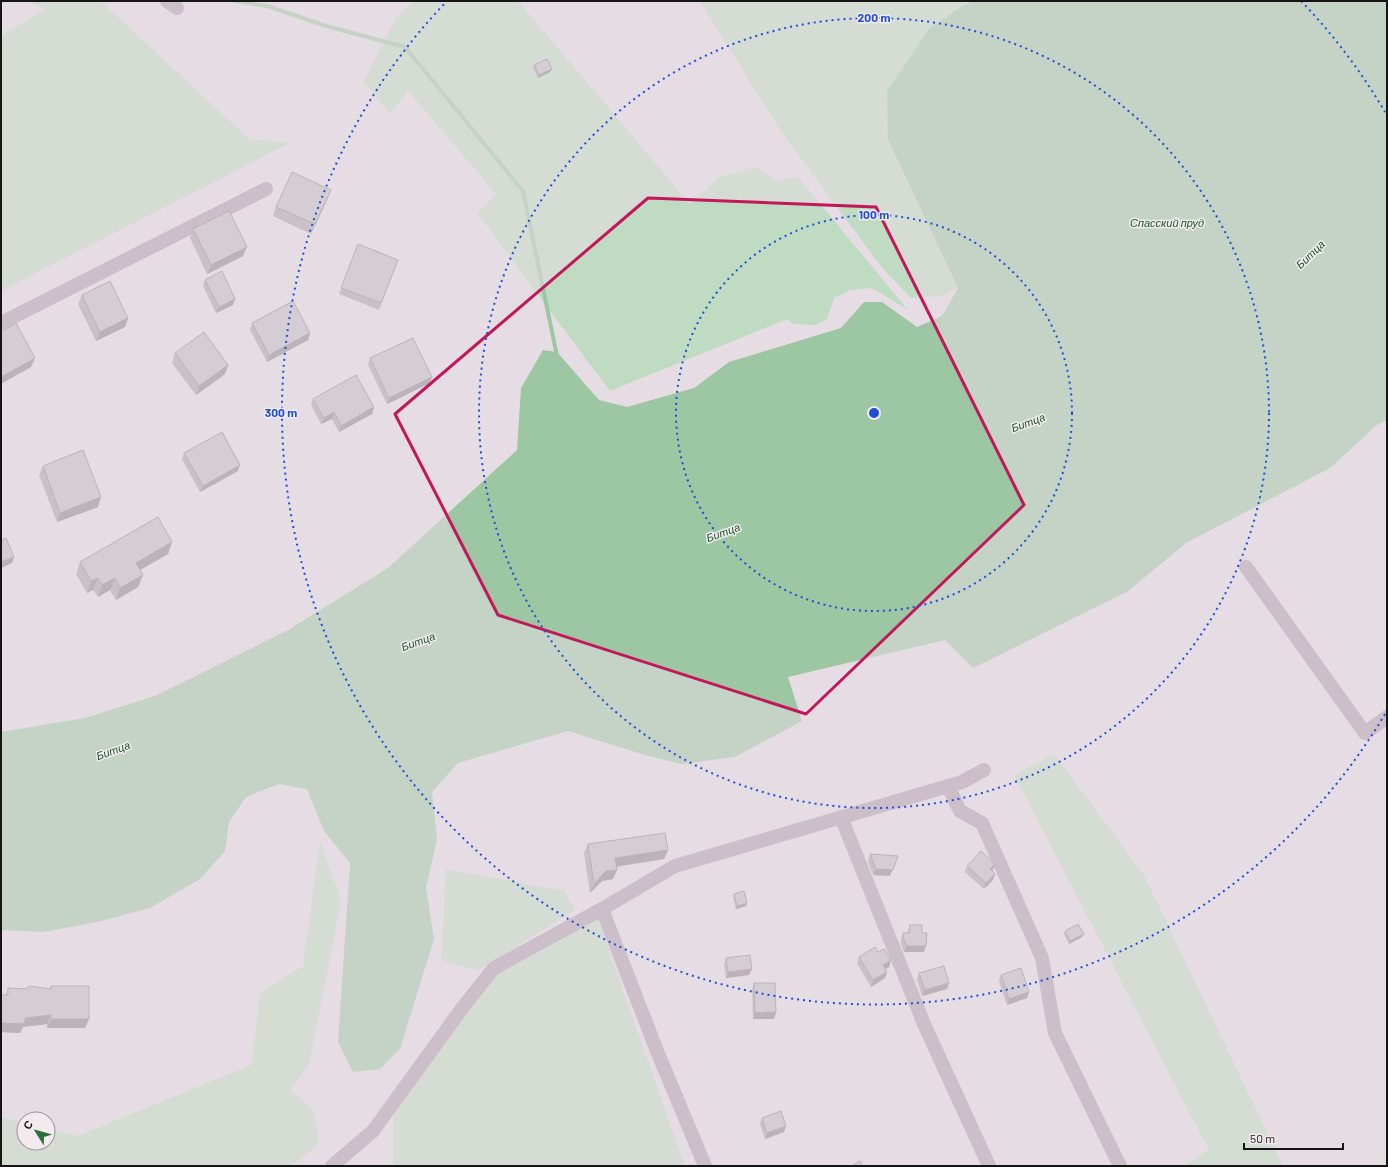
<svg xmlns="http://www.w3.org/2000/svg" width="1388" height="1167" font-family="Barlow,sans-serif">
  <rect width="100%" height="100%" fill="#e5dde3"/>
  <!-- green -->
  <g fill="#bfdbc2">
    <path d="M 27,1 L 99,1 L 107,7 L 249,139 L 290,143 L 1,291 L 1,36 L 45,9 Z"/>
    <path d="M 414,1 L 518,1 L 690,204 L 719,177 L 755,167 L 777,181 L 798,177 L 908,310 L 872,288 L 850,290 L 834,298 L 827,319 L 815,325 L 793,324 L 787,319 L 610,391 L 477,213 L 496,194 L 408,91 L 390,114 L 364,82 L 396,18 Z"/>
    <path d="M 700,1 L 977,1 L 964,5 L 888,141 L 958,288 L 941,296 L 911,298 L 883,269 L 780,130 Z"/>
    <path d="M 1054,754 L 1144,875 L 1283,1166 L 1184,1166 L 1209,1150 L 1014,775 Z"/>
    <path d="M 320,841 L 341,901 L 309,1065 L 290,1090 L 314,1111 L 319,1144 L 291,1166 L 1,1166 L 1,1117 L 24,1123 L 24,1143 L 48,1143 L 48,1128 L 78,1136 L 251,1065 L 260,994 L 303,966 Z"/>
    <path d="M 446,869 L 564,891 L 575,910 L 478,971 L 441,960 Z"/>
    <path d="M 594,908 L 685,1166 L 393,1166 L 393,1115 L 501,965 Z"/>
  </g>
  <!-- water -->
  <path fill="#9cc7a2" d="M 977,1 L 1387,1 L 1387,420 L 1377,425 L 1330,468 L 1186,543 L 1128,591 L 973,668 L 945,640 L 788,677 L 802,721 L 735,757 L 681,764 L 645,755 L 568,731 L 458,763 L 432,792 L 437,839 L 426,888 L 434,939 L 400,1049 L 380,1069 L 353,1072 L 338,1042 L 350,863 L 324,831 L 307,789 L 279,784 L 246,797 L 229,822 L 225,851 L 200,879 L 150,908 L 97,922 L 43,932 L 1,930 L 1,732 L 85,718 L 155,696 L 288,630 L 388,568 L 517,450 L 521,388 L 543,350 L 557,352 L 599,400 L 627,407 L 694,388 L 729,362 L 841,328 L 864,302 L 882,302 L 917,327 L 942,316 L 958,288 L 888,140 L 887,91 L 929,29 L 964,5 Z"/>
  <g fill="none" stroke-linecap="round" stroke-linejoin="round">
    <!-- stream -->
    <path stroke="#9cc7a2" stroke-width="4" d="M 235,1 L 267,6 L 326,26 L 405,47 L 523,191 L 557,356"/>
    <!-- minor -->
    <g stroke="#b09caa" stroke-width="14">
      <path d="M 167,1 L 177,8"/>
      <path d="M 1,323 L 266,189"/>
      <path d="M 1246,567 L 1365,733 L 1387,717"/>
      <path d="M 948,786 L 960,811 L 982,823 L 1042,958 L 1055,1033 L 1120,1166"/>
      <path d="M 841,817 L 924,1024 L 989,1166"/>
      <path d="M 602,909 L 657,1051 L 705,1166"/>
      <path d="M 332,1166 L 373,1131 L 463,1007 L 494,968 L 602,909 L 675,866 L 962,782 L 984,770"/>
    </g>
  </g>
  <!-- wall -->
  <g fill="#a7a0a5">
    <path d="M 534,65 L 552,69 L 550,72 L 538,78 L 533,68 Z"/>
    <path d="M 327,200 L 311,234 L 273,216 L 276,207 Z"/>
    <path d="M 193,229 L 243,256 L 207,274 L 190,238 Z"/>
    <path d="M 358,244 L 398,260 L 379,310 L 339,294 Z"/>
    <path d="M 205,280 L 235,299 L 233,305 L 216,313 L 203,286 Z"/>
    <path d="M 82,295 L 128,318 L 125,327 L 96,341 L 78,304 Z"/>
    <path d="M 252,323 L 310,333 L 308,340 L 267,362 L 250,330 Z"/>
    <path d="M 175,353 L 228,365 L 225,374 L 196,395 L 172,363 Z"/>
    <path d="M 370,358 L 430,383 L 387,404 L 368,365 Z"/>
    <path d="M 313,399 L 374,407 L 372,414 L 339,432 L 332,419 L 321,424 L 311,405 Z"/>
    <path d="M 184,453 L 238,471 L 200,492 L 182,459 Z"/>
    <path d="M 43,466 L 98,507 L 57,522 L 39,475 Z"/>
    <path d="M 172,542 L 168,554 L 140,570 L 143,575 L 138,587 L 116,600 L 110,590 L 98,597 L 93,590 L 87,593 L 76,574 L 80,562 Z"/>
    <path d="M 588,844 L 668,850 L 664,859 L 616,867 L 613,879 L 602,881 L 590,893 L 584,853 Z"/>
    <path d="M 870,854 L 890,876 L 873,875 L 868,861 Z"/>
    <path d="M 967,866 L 993,870 L 993,880 L 984,889 L 965,872 Z"/>
    <path d="M 734,894 L 747,903 L 746,906 L 736,909 L 733,897 Z"/>
    <path d="M 910,925 L 922,933 L 924,952 L 904,952 L 901,944 L 901,939 L 903,933 L 907,933 Z"/>
    <path d="M 1065,931 L 1082,937 L 1069,944 L 1064,934 Z"/>
    <path d="M 878,952 L 891,960 L 889,967 L 886,969 L 885,978 L 871,987 L 857,963 L 859,957 Z"/>
    <path d="M 726,958 L 749,975 L 726,978 L 724,964 Z"/>
    <path d="M 919,973 L 949,983 L 947,989 L 922,996 L 917,979 Z"/>
    <path d="M 1001,975 L 1027,998 L 1007,1005 L 999,981 Z"/>
    <path d="M 754,983 L 776,1012 L 774,1019 L 753,1019 L 752,990 Z"/>
    <path d="M 51,986 L 89,1019 L 85,1028 L 47,1028 L 47,1024 L 23,1027 L 20,1033 L 1,1032 L 1,995 L 6,995 L 8,988 L 50,989 Z"/>
    <path d="M 762,1118 L 784,1132 L 765,1139 L 760,1124 Z"/>
  </g>
  <!-- shaded-wall -->
  <g fill="#888286">
    <path d="M 552,69 L 550,72 L 538,78 L 539,75 Z"/>
    <path d="M 331,190 L 327,200 L 311,234 L 315,224 Z"/>
    <path d="M 247,247 L 243,256 L 207,274 L 211,265 Z"/>
    <path d="M 235,299 L 233,305 L 216,313 L 219,307 Z"/>
    <path d="M 128,318 L 125,327 L 96,341 L 100,332 Z"/>
    <path d="M 310,333 L 308,340 L 267,362 L 269,355 Z"/>
    <path d="M 35,358 L 31,367 L 1,384 L 1,377 Z"/>
    <path d="M 228,365 L 225,374 L 196,395 L 199,386 Z"/>
    <path d="M 432,377 L 430,383 L 387,404 L 389,398 Z"/>
    <path d="M 374,407 L 372,414 L 339,432 L 341,426 Z"/>
    <path d="M 334,412 L 332,419 L 321,424 L 324,418 Z"/>
    <path d="M 240,465 L 238,471 L 200,492 L 203,486 Z"/>
    <path d="M 101,497 L 98,507 L 57,522 L 60,513 Z"/>
    <path d="M 172,542 L 168,554 L 131,575 L 136,563 Z"/>
    <path d="M 14,557 L 12,563 L 1,568 L 1,562 Z"/>
    <path d="M 143,575 L 138,587 L 116,600 L 120,588 Z"/>
    <path d="M 98,578 L 93,590 L 87,593 L 91,581 Z"/>
    <path d="M 115,578 L 110,590 L 98,597 L 102,585 Z"/>
    <path d="M 668,850 L 664,859 L 612,867 L 615,858 Z"/>
    <path d="M 898,856 L 890,876 L 873,875 L 876,869 Z"/>
    <path d="M 995,864 L 993,870 L 988,875 L 990,869 Z"/>
    <path d="M 617,870 L 613,879 L 602,881 L 590,893 L 594,884 L 606,871 Z"/>
    <path d="M 995,874 L 993,880 L 984,889 L 986,883 Z"/>
    <path d="M 747,903 L 746,906 L 736,909 L 737,906 Z"/>
    <path d="M 1084,934 L 1082,937 L 1069,944 L 1070,941 Z"/>
    <path d="M 907,946 L 926,946 L 924,952 L 904,952 Z"/>
    <path d="M 891,960 L 889,967 L 881,971 L 883,965 Z"/>
    <path d="M 752,969 L 749,975 L 726,978 L 728,972 Z"/>
    <path d="M 887,972 L 885,978 L 871,987 L 873,980 Z"/>
    <path d="M 949,983 L 947,989 L 922,996 L 925,990 Z"/>
    <path d="M 1029,992 L 1027,998 L 1007,1005 L 1009,999 Z"/>
    <path d="M 776,1012 L 774,1019 L 753,1019 L 755,1013 Z"/>
    <path d="M 51,1015 L 47,1024 L 23,1027 L 20,1033 L 1,1032 L 1,1023 L 26,1018 Z"/>
    <path d="M 51,1019 L 89,1019 L 85,1028 L 47,1028 Z"/>
    <path d="M 786,1126 L 784,1132 L 765,1139 L 767,1133 Z"/>
  </g>
  <!-- building -->
  <g fill="#c2bac0" stroke="#888286">
    <path d="M 547,59 L 552,69 L 539,75 L 534,65 Z"/>
    <path d="M 292,172 L 331,190 L 315,224 L 276,207 Z"/>
    <path d="M 229,211 L 247,247 L 211,265 L 193,229 Z"/>
    <path d="M 358,244 L 398,260 L 381,303 L 341,288 Z"/>
    <path d="M 222,271 L 235,299 L 219,307 L 205,280 Z"/>
    <path d="M 110,281 L 128,318 L 100,332 L 82,295 Z"/>
    <path d="M 293,301 L 310,333 L 269,355 L 252,323 Z"/>
    <path d="M 16,323 L 35,358 L 1,377 L 1,332 Z"/>
    <path d="M 204,332 L 228,365 L 199,386 L 175,353 Z"/>
    <path d="M 413,338 L 432,377 L 389,398 L 370,358 Z"/>
    <path d="M 356,375 L 374,407 L 341,426 L 334,412 L 324,418 L 313,399 Z"/>
    <path d="M 222,432 L 240,465 L 203,486 L 184,453 Z"/>
    <path d="M 83,450 L 101,497 L 60,513 L 43,466 Z"/>
    <path d="M 158,517 L 172,542 L 136,563 L 143,575 L 120,588 L 115,578 L 102,585 L 98,578 L 91,581 L 80,562 Z"/>
    <path d="M 6,538 L 14,557 L 1,562 L 1,540 Z"/>
    <path d="M 665,833 L 668,850 L 615,858 L 617,870 L 606,871 L 594,884 L 588,844 Z"/>
    <path d="M 981,851 L 995,864 L 990,869 L 995,874 L 986,883 L 967,866 Z"/>
    <path d="M 870,854 L 898,856 L 893,870 L 876,869 Z"/>
    <path d="M 744,891 L 747,903 L 737,906 L 734,894 Z"/>
    <path d="M 1078,924 L 1084,934 L 1070,941 L 1065,931 Z"/>
    <path d="M 910,925 L 922,925 L 922,933 L 927,933 L 926,946 L 907,946 L 903,937 L 903,933 L 909,933 Z"/>
    <path d="M 875,947 L 878,952 L 884,949 L 891,960 L 883,965 L 887,972 L 873,980 L 859,957 Z"/>
    <path d="M 750,955 L 752,969 L 728,972 L 726,958 Z"/>
    <path d="M 944,966 L 949,983 L 925,990 L 919,973 Z"/>
    <path d="M 1021,968 L 1029,992 L 1009,999 L 1001,975 Z"/>
    <path d="M 754,983 L 775,983 L 776,1012 L 755,1013 Z"/>
    <path d="M 29,986 L 51,989 L 51,986 L 89,986 L 89,1019 L 51,1019 L 51,1015 L 26,1018 L 23,1024 L 1,1023 L 1,995 L 8,995 L 8,988 L 26,989 Z"/>
    <path d="M 781,1111 L 786,1126 L 767,1133 L 762,1118 Z"/>
    <path d="M 860,1161 L 863,1166 L 852,1166 Z"/>
  </g>
  <!-- marked area -->
  <path d="M0 0H1388V1167H0ZM 648,198 L 876,207 L 1024,505 L 806,714 L 498,615 L 395,414 Z" fill="#e5dde3" fill-opacity=".55" fill-rule="evenodd"/>
  <path fill="none" stroke="#c2185b" stroke-width="3" stroke-linejoin="round" d="M 648,198 L 876,207 L 1024,505 L 806,714 L 498,615 L 395,414 Z"/>
  <!-- distance rings -->
  <g fill="none" stroke="#1d4ed8" stroke-width="2" stroke-dasharray="2 4">
    <circle cx="874" cy="413" r="198"/>
    <circle cx="874" cy="413" r="395"/>
    <path d="M1385 714A593 593 0 1 1 447 1M1301 1A593 593 0 0 1 1385 112"/>
  </g>
  <g text-anchor="middle" dominant-baseline="central" stroke-width="3" stroke-linejoin="round" paint-order="stroke">
    <!-- water labels -->
    <g font-size="11" font-style="italic" fill="#18582a" stroke="#f3eaf0">
      <text x="1167" y="222">Спасский пруд</text>
      <text transform="translate(1310 254) rotate(-44)">Битца</text>
      <text transform="translate(1028 422) rotate(-20)">Битца</text>
      <text transform="translate(723 532) rotate(-20)">Битца</text>
      <text transform="translate(418 641) rotate(-20)">Битца</text>
      <text transform="translate(113 750) rotate(-20)">Битца</text>
    </g>
  </g>
  <circle cx="874" cy="413" r="6" fill="#1d4ed8" stroke="#f3eaf0" stroke-width="2"/>
  <g font-size="12" text-anchor="middle" font-weight="bold" fill="#1d4ed8" stroke="#f3eaf0" stroke-width="3" stroke-linejoin="round" paint-order="stroke">
    <text x="874" y="22">200 m</text>
    <text x="874" y="219">100 m</text>
    <text x="281" y="417">300 m</text>
  </g>
  <!-- border -->
  <rect width="1388" height="1167" fill="none" stroke="#171416" stroke-width="4"/>
  <!-- north arrow -->
  <g transform="translate(36 1131) rotate(307)"><circle r="19" fill="#f3eaf0" stroke="#9b9499"/>
  <path d="M0-3L7 15L0 10L-7 15Z" fill="#2b703b"/>
  <text y="-6" font-size="11" font-weight="bold" text-anchor="middle" fill="#171416">С</text>
  </g>
  <!-- scale -->
  <path d="M1244 1143v6h99v-6" fill="none" stroke="#171416" stroke-width="2"/>
  <text x="1250" y="1143" font-size="12" fill="#171416" stroke="#f3eaf0" stroke-width="3" paint-order="stroke">50 m</text>
</svg>
